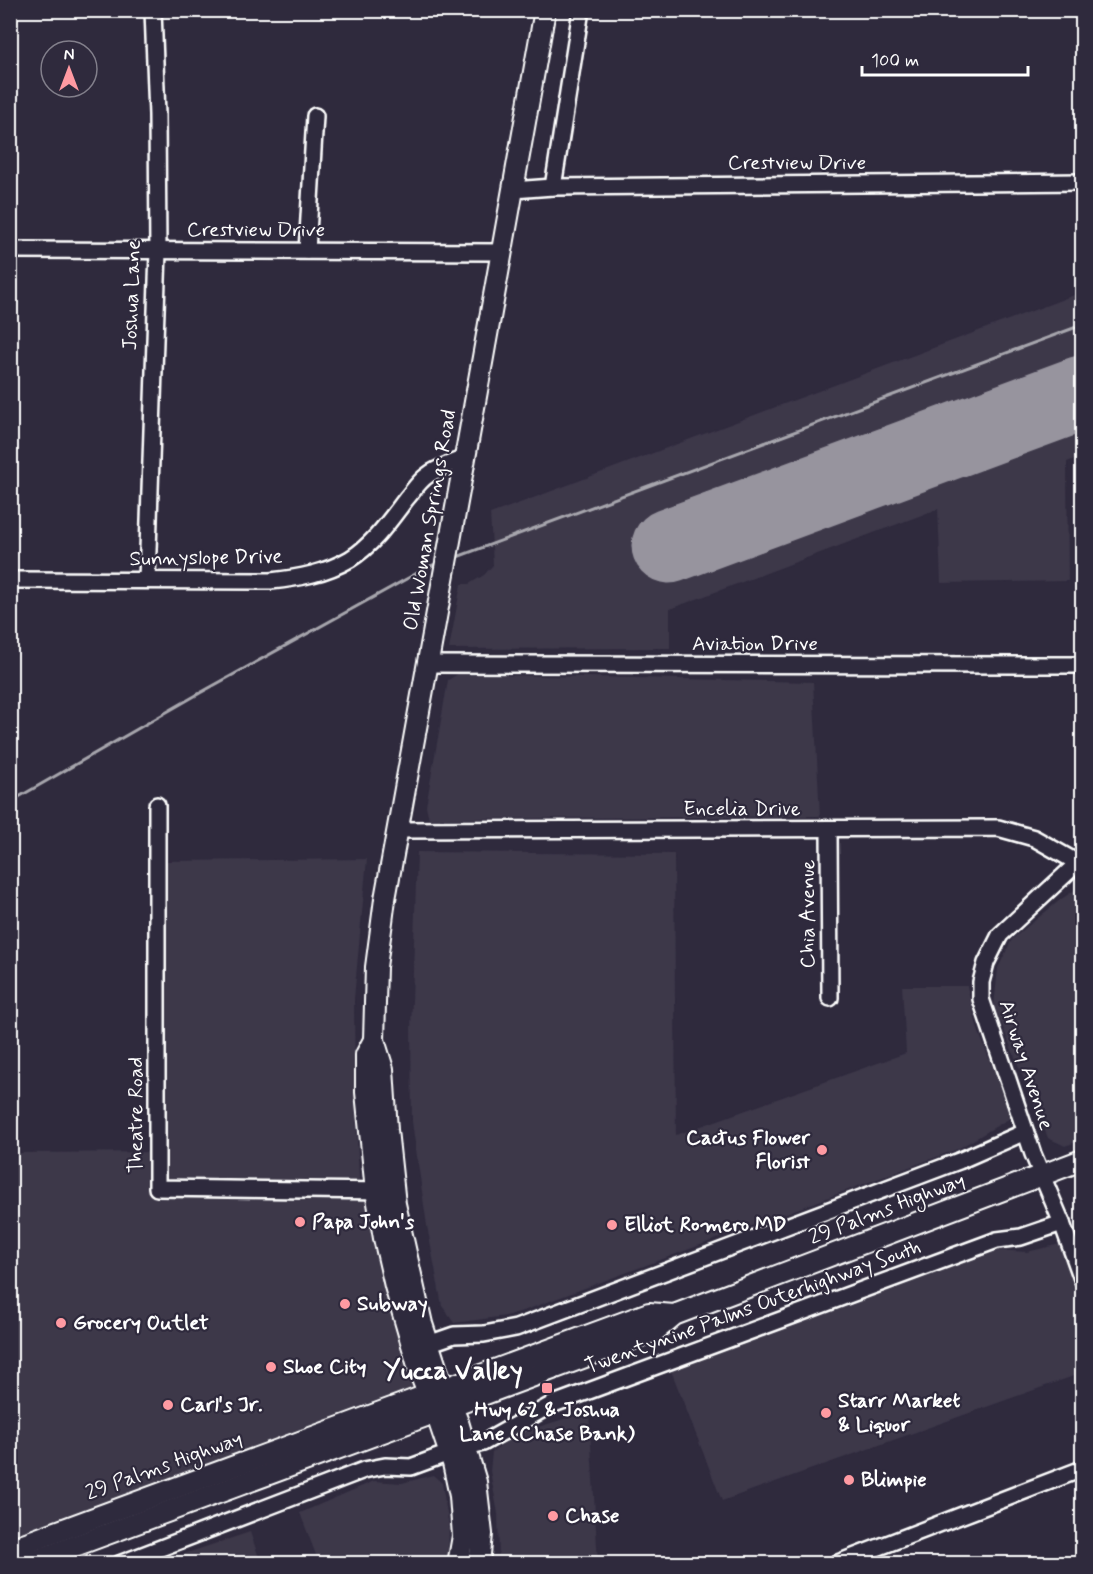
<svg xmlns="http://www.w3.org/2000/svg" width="1093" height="1574" font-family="Mynerve,sans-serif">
  <rect width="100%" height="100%" fill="#2f2a3d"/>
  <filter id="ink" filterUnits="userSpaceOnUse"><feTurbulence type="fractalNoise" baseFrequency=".0167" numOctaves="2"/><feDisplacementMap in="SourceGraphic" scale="12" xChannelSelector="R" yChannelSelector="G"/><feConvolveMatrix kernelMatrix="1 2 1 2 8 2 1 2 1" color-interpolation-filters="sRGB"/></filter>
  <g filter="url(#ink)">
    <!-- built -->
    <g fill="#3c3749">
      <path d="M 1082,292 L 1082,456 L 1067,462 L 1068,581 L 941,583 L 938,509 L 670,609 L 670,648 L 449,649 L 461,584 L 469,584 L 484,575 L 493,565 L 490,514 Z"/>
      <path d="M 458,674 L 813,682 L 820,816 L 429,819 L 426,806 L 448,680 Z"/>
      <path d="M 417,852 L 674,854 L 676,1135 L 906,1053 L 902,986 L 967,986 L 978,1030 L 1012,1117 L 958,1149 L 526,1310 L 506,1316 L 454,1323 L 442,1306 L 427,1226 L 412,1122 L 411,1030 Z"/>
      <path d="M 367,859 L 354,999 L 355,1092 L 359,1178 L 387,1288 L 417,1392 L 11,1545 L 11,1153 L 162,1152 L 165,861 Z"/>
      <path d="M 1082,885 L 1082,1140 L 1065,1146 L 1048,1138 L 994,1006 L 998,968 L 1012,939 L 1060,900 Z"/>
      <path d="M 1060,1244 L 1082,1306 L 1082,1373 L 722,1501 L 670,1368 L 996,1250 L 1027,1252 Z"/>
      <path d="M 589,1411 L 598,1563 L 498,1563 L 499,1559 L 498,1514 L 490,1471 L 492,1452 L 516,1434 Z"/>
      <path d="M 433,1475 L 442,1483 L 449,1526 L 448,1563 L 319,1563 L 300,1513 L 374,1481 L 402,1483 Z"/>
      <path d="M 250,1532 L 261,1563 L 157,1563 Z"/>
    </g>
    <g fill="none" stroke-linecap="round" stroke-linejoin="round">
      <!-- stream -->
      <g stroke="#a7a6ad" stroke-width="3">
        <path d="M 457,557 L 1082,325"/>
        <path d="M 10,802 L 200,693 L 428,567 L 436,564"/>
      </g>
      <!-- runway -->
      <path stroke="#97949e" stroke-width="75" d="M 669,546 L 1082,393"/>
      <!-- minor casing -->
      <g stroke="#fff" stroke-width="20">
        <g id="minor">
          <path d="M 553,187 L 581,10"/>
          <path d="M 513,190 L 553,187 L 1082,182"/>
          <path d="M 10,250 L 502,252"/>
          <path d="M 307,251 L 315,116"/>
          <path d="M 10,580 L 271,581 C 299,578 326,573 350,559 C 373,545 390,520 406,499 C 413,491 419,481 428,475 C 438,467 453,463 465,458"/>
          <path d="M 147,580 L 158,251 L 157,115 L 153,10"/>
          <path d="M 428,664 L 1082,665"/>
          <path d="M 157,805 L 157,1188 L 385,1191"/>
          <path d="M 398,830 L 998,828 L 1034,838 L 1078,863"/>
          <path d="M 829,830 L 830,998"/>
          <path d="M 1082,859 L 1000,935 L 986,963 L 981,982 L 981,999 L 1033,1154 L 1062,1223 L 1082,1279"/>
          <path d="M 428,1344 L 454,1335 L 484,1334 L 516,1328 L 959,1161 L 1025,1132"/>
          <path d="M 466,1447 L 483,1443 L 551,1405 L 997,1240 L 1021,1237 L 1062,1223"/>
          <path d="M 119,1564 L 364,1470 L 385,1466 L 411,1467 L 449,1453"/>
          <path d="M 835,1564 L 1082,1469"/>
        </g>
      </g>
      <!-- major casing -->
      <g stroke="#fff" stroke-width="24">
        <g id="major">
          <path d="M 374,1040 L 366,1055 L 366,1092 L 376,1191 L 384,1238 L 395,1286 L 421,1376 L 436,1413 L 453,1463 L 460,1496 L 463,1536 L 458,1564"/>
          <path d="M 10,1549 L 649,1313 L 674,1315"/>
          <path d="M 26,1564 L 415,1420 L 655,1331 L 674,1315 L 1082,1160"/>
          <path d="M 479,1564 L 482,1534 L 476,1482 L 458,1422 L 437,1370 L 422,1324 L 395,1204 L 387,1130 L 383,1069 L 374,1040 L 376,967 L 385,899 L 465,458 L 545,10"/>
        </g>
      </g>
      <!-- minor -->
      <use href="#minor" stroke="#2f2a3d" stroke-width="15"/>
      <!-- major -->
      <use href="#major" stroke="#2f2a3d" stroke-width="20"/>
    </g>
  </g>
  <!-- markers -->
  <g fill="#ff9aa2" stroke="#2f2a3d" stroke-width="2">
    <circle cx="822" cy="1150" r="6"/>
    <circle cx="300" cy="1222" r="6"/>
    <circle cx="612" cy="1225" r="6"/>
    <circle cx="345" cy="1304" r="6"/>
    <circle cx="61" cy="1323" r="6"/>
    <circle cx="271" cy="1367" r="6"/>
    <rect x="541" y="1382" width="12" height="12" rx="3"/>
    <circle cx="168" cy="1405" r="6"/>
    <circle cx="826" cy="1413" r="6"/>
    <circle cx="849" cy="1480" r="6"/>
    <circle cx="553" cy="1516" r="6"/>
  </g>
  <g text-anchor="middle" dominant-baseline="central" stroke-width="4.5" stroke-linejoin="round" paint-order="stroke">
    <!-- street labels -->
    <g font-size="21" fill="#fff" stroke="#2f2a3d">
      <text x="797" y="163">Crestview Drive</text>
      <text x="256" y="230">Crestview Drive</text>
      <text transform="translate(132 295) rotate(-88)">Joshua Lane</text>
      <text transform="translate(430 520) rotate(-80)">Old Woman Springs Road</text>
      <text transform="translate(206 558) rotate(-1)">Sunnyslope Drive</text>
      <text x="755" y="644">Aviation Drive</text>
      <text x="742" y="809">Encelia Drive</text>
      <text transform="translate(808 914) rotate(-90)">Chia Avenue</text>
      <text transform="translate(1026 1065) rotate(72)">Airway Avenue</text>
      <text transform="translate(136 1115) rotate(-90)">Theatre Road</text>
      <text transform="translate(887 1209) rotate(-21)">29 Palms Highway</text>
      <text transform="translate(753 1307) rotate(-20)">Twentynine Palms Outerhighway South</text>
      <text transform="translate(164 1466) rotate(-20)">29 Palms Highway</text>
    </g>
    <!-- poi labels -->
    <g font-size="21" font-weight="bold" fill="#fff" stroke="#2f2a3d" text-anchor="start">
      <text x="810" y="1138" text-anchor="end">Cactus Flower<tspan x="810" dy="24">Florist</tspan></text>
      <text x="312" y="1222">Papa John's</text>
      <text x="624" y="1225">Elliot Romero MD</text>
      <text x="357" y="1304">Subway</text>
      <text x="73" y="1323">Grocery Outlet</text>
      <text x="283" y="1367">Shoe City</text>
      <text x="838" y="1401">Starr Market<tspan x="838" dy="24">&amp; Liquor</tspan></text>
      <text x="180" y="1405">Carl's Jr.</text>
      <text x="547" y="1410" text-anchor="middle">Hwy 62 &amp; Joshua<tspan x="547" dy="24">Lane (Chase Bank)</tspan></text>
      <text x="861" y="1480">Blimpie</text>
      <text x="565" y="1516">Chase</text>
    </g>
    <!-- district labels -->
    <g font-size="27" font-weight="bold" fill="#fff" stroke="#2f2a3d">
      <text x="453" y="1371">Yucca Valley</text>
    </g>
  </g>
  <!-- margin -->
  <rect width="1093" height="1574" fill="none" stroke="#2f2a3d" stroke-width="36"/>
  <rect x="18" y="18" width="1057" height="1538" fill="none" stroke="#fff" stroke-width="2" filter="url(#ink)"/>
  <!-- north arrow -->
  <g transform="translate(69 69)"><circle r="28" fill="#2f2a3d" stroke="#827f8b" stroke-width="1.5"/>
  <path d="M0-4.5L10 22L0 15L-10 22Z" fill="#ff9aa2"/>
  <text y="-9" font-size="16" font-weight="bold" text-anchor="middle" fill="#ffffff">N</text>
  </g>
  <!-- scale -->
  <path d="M862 66v9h166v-9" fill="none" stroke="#ffffff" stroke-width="3"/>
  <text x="871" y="66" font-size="18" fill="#ffffff" stroke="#2f2a3d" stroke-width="4.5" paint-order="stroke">100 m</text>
</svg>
